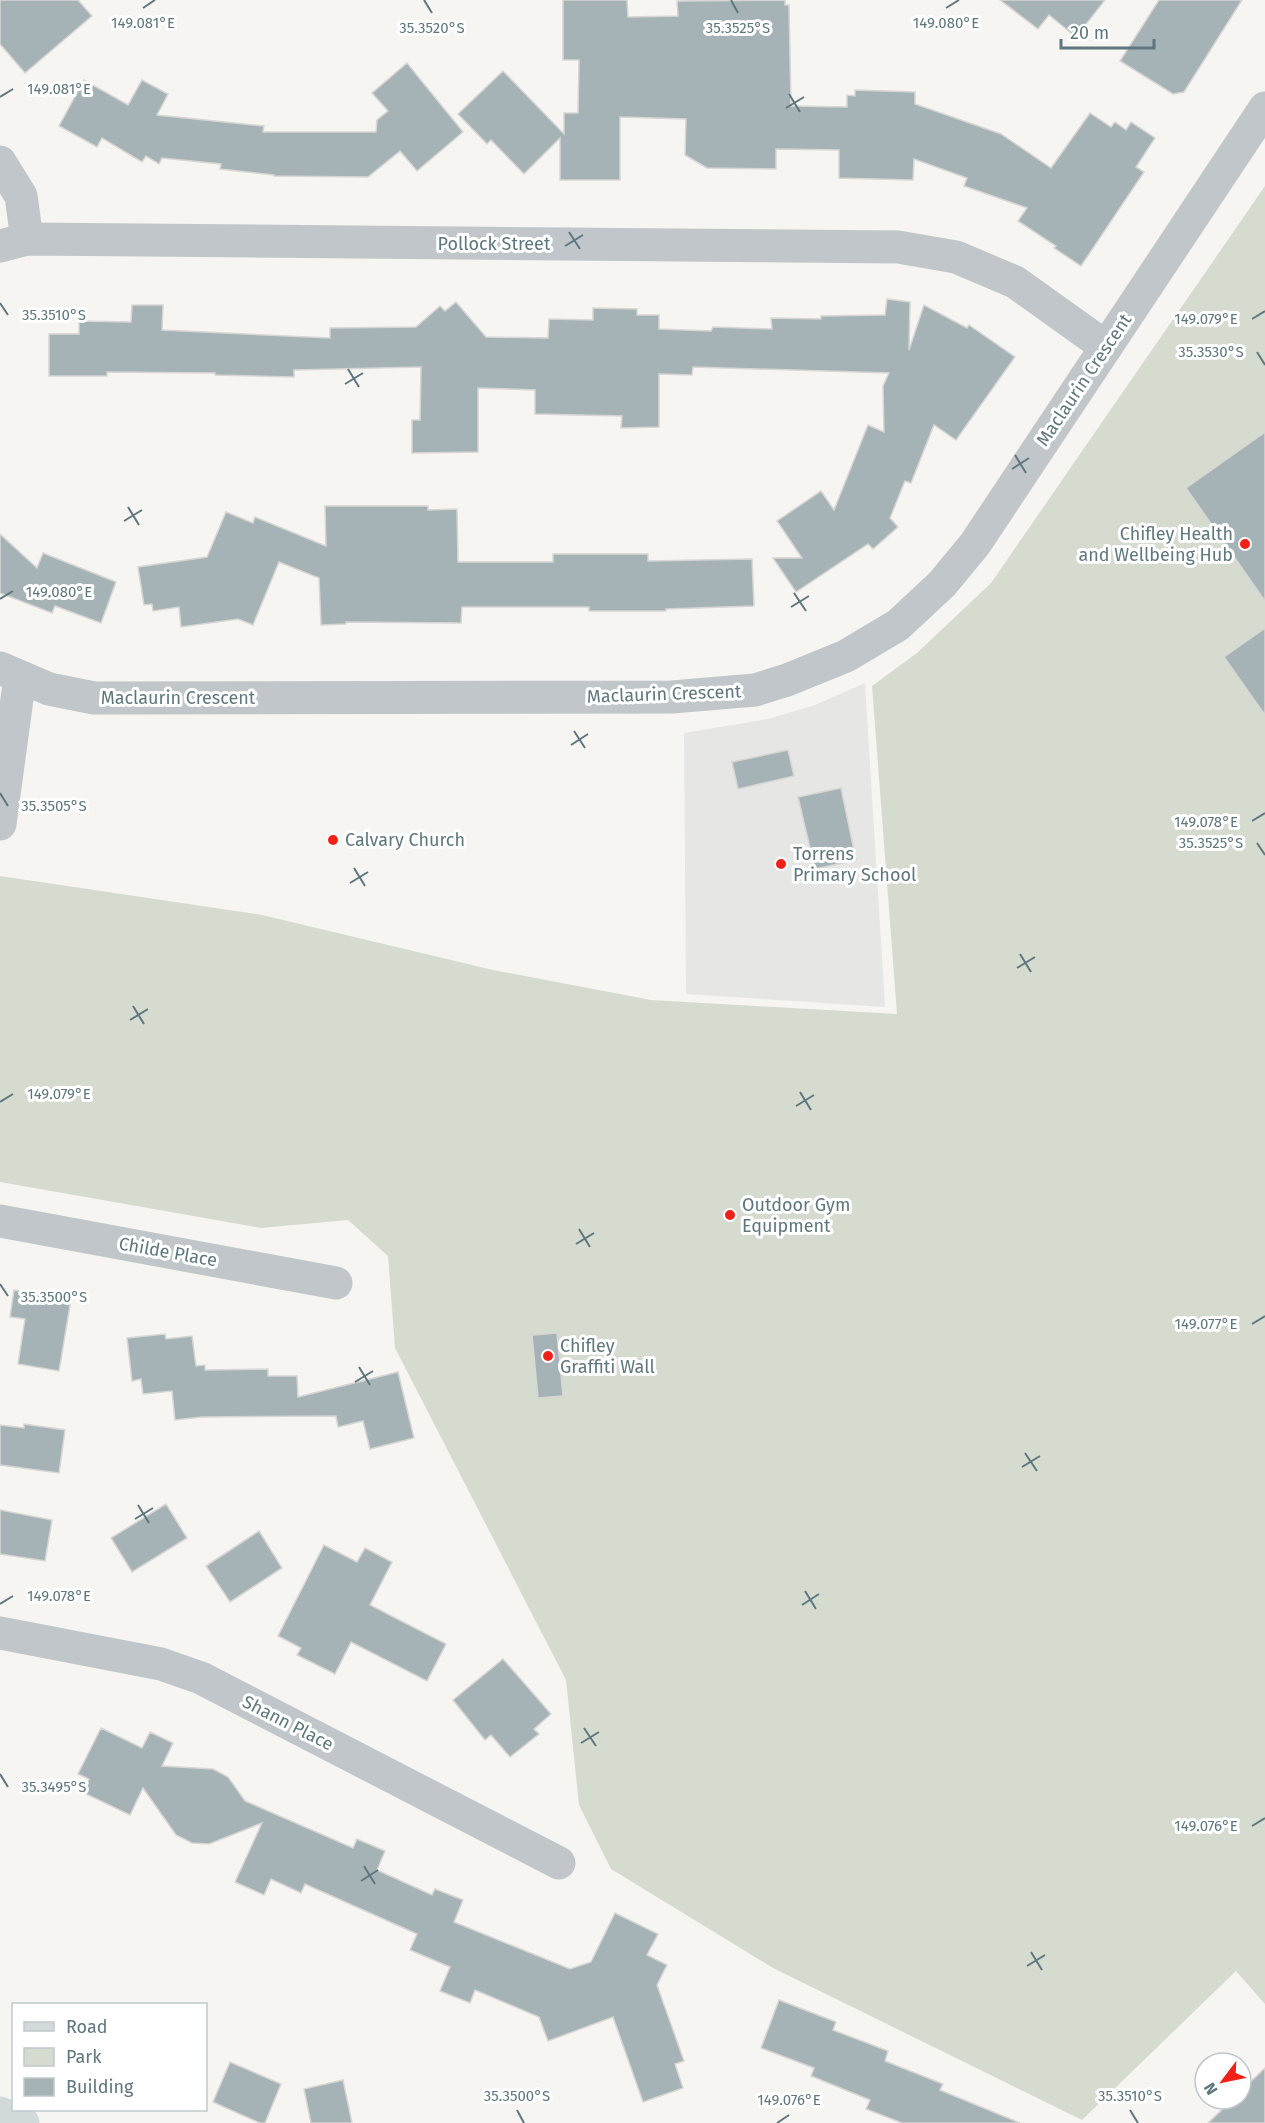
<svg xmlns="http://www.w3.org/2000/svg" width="1265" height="2123" font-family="'Fira Sans',sans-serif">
  <rect width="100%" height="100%" fill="#f6f5f1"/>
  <!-- built -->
  <path fill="#e6e7e5" d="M 865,683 L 885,1007 L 686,994 L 684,733 L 768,719 L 815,705 Z"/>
  <!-- green -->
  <path fill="#d6dbd0" d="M 1265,186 L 1265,2004 L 1236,1971 L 1082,2120 L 773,1968 L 611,1869 L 579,1805 L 566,1680 L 395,1348 L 388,1256 L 348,1220 L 261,1228 L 0,1182 L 0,876 L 262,915 L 493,970 L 651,1000 L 897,1014 L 872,686 L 917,653 L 991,583 Z"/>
  <!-- building -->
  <g fill="#a6b3b6" stroke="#d7d6d4" stroke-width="1.5">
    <path d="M 0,0 L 78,0 L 92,16 L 25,73 L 0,44 Z"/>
    <path d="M 563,0 L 627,0 L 628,17 L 678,16 L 677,1 L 785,0 L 785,5 L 789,5 L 791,106 L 847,107 L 847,95 L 855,96 L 855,90 L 915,92 L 915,104 L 1001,134 L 1051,168 L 1090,113 L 1111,127 L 1115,122 L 1126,130 L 1131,122 L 1155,138 L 1136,167 L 1144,172 L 1081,266 L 1054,248 L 1056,246 L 1018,221 L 1027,208 L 964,186 L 967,178 L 914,159 L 913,180 L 839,178 L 839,150 L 776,149 L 776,169 L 707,168 L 685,155 L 686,119 L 620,117 L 620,180 L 560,180 L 560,138 L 524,174 L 491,140 L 487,144 L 458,114 L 503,71 L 564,134 L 564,113 L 578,113 L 579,60 L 563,60 Z"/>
    <path d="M 1000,0 L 1105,0 L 1076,37 L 1049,15 L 1038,29 Z"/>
    <path d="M 1159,0 L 1242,0 L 1184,92 L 1173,94 L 1120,61 Z"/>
    <path d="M 407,63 L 463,132 L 417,171 L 400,151 L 368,177 L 274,176 L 274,175 L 220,169 L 221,164 L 162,158 L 159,164 L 146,156 L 142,162 L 102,138 L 97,147 L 59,126 L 84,80 L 128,105 L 142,80 L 168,94 L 157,115 L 264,126 L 263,132 L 376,132 L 377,120 L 388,111 L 372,93 Z"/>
    <path d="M 887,299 L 910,302 L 909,350 L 924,305 L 967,328 L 969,325 L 1015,357 L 956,440 L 934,425 L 911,483 L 905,481 L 890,518 L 898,527 L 873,549 L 868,544 L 796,592 L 773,558 L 802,558 L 777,521 L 821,491 L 834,510 L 868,425 L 884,432 L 883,386 L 889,373 L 693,367 L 692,375 L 659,374 L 659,427 L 621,428 L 622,416 L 535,414 L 535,390 L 478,388 L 478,452 L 412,453 L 412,420 L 420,420 L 421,367 L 294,370 L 294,377 L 215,375 L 215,373 L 107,372 L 107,376 L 49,376 L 49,334 L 79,334 L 79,321 L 131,322 L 132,305 L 163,305 L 162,330 L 330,338 L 330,328 L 416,327 L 440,306 L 445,311 L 456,302 L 486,337 L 548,338 L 549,319 L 593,320 L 593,308 L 637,309 L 637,315 L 659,315 L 659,329 L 711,331 L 713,327 L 772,329 L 771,318 L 821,319 L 821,316 L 885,315 Z"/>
    <path d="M 1265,432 L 1265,601 L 1186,488 Z"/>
    <path d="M 325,506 L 428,506 L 428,510 L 457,509 L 458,562 L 553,562 L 553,554 L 648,554 L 648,561 L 752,559 L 754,606 L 666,609 L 666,611 L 589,611 L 589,607 L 462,607 L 461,623 L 346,622 L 346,624 L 321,625 L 319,578 L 279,562 L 253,625 L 238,619 L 181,627 L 179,607 L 153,611 L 152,604 L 144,605 L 138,567 L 207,557 L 226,512 L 253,523 L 255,517 L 326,546 Z"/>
    <path d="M 0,534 L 37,568 L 43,553 L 116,582 L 101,623 L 55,606 L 52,613 L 0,593 Z"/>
    <path d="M 1265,628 L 1265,715 L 1224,657 Z"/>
    <path d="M 788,750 L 794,776 L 738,789 L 732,762 Z"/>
    <path d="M 841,788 L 856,860 L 815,869 L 798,797 Z"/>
    <path d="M 14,1290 L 71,1299 L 59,1371 L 18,1364 L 25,1319 L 10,1317 Z"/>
    <path d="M 557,1333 L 563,1396 L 538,1398 L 532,1335 Z"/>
    <path d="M 165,1334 L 166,1339 L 192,1336 L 196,1366 L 205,1365 L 205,1370 L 268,1369 L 268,1376 L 297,1376 L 298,1397 L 398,1372 L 414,1438 L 370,1449 L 363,1421 L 338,1427 L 336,1416 L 202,1417 L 175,1420 L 172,1391 L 143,1394 L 141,1379 L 132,1381 L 127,1338 Z"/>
    <path d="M 24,1424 L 65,1430 L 59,1473 L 0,1465 L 0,1425 L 24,1428 Z"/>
    <path d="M 166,1504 L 187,1538 L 132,1572 L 111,1538 Z"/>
    <path d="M 0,1510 L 52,1520 L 45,1561 L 0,1554 Z"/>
    <path d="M 259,1531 L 282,1568 L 230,1602 L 206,1566 Z"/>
    <path d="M 324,1545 L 357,1562 L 365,1548 L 392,1562 L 370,1605 L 446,1644 L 427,1681 L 351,1642 L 335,1674 L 297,1655 L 301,1648 L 278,1636 Z"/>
    <path d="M 503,1659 L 551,1714 L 534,1729 L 539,1734 L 510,1757 L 491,1735 L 485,1740 L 453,1700 Z"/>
    <path d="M 101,1728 L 142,1748 L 150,1732 L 173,1743 L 162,1766 L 213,1769 L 228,1777 L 245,1801 L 353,1848 L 357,1839 L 385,1851 L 377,1870 L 432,1895 L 435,1889 L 463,1900 L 454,1922 L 570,1969 L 591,1962 L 615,1913 L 658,1934 L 647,1955 L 667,1965 L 657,1985 L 684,2061 L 675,2064 L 683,2088 L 643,2102 L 613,2017 L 548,2041 L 539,2017 L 475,1990 L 470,2003 L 440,1991 L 450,1967 L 410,1950 L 417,1934 L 305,1884 L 301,1893 L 271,1879 L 264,1895 L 235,1882 L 262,1823 L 209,1844 L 192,1843 L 176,1835 L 143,1788 L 130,1815 L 82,1792 L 89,1779 L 78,1774 Z"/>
    <path d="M 779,2000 L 836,2022 L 833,2030 L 888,2051 L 885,2061 L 943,2084 L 940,2090 L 1020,2123 L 902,2123 L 866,2109 L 870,2100 L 811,2076 L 814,2068 L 761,2048 Z"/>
    <path d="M 230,2062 L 281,2084 L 265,2123 L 260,2123 L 213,2102 Z"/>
    <path d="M 1265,2068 L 1265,2123 L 1208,2123 L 1233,2099 L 1241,2099 L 1241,2091 Z"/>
    <path d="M 343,2080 L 352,2123 L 311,2123 L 304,2089 Z"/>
  </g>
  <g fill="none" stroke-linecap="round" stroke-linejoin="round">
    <!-- street -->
    <g stroke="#c0c6c9" stroke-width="33">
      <path d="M 0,162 L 21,196 L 27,239"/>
      <path d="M 0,246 L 27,239 L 898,247 L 956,257 L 1015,282 L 1106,347"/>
      <path d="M 0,668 L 49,689 L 94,698 L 672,697 L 755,690 L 787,680 L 846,656 L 898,625 L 942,584 L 975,544 L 1265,108"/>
      <path d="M 0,824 L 20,677"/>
      <path d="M 0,1221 L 336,1283"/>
      <path d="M 0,1633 L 161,1664 L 201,1678 L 559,1863"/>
    </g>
    <!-- secondary -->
    <path stroke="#d2d9db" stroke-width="33" d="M 0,2113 L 23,2123"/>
  </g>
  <!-- ticks -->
  <path fill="none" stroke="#5e777f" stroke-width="2" d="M 424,0 L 432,13M 731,0 L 738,13M 143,8 L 155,0M 946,8 L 959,0M 789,94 L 800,112M 0,97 L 13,89M 786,108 L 804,97M 569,232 L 580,249M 565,246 L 583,235M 0,303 L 8,315M 1252,319 L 1265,311M 1257,352 L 1265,365M 348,369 L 359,387M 345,384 L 363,373M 1015,455 L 1026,473M 1012,469 L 1029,458M 128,507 L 139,525M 124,521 L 142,510M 794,593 L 806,611M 0,599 L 13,591M 791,607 L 809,596M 574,731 L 585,748M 571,745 L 588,734M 0,793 L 8,806M 1252,821 L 1265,813M 1257,843 L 1265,855M 354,868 L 365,886M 350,883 L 368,872M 1020,954 L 1031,972M 1017,968 L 1035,957M 133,1006 L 144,1024M 130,1020 L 148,1009M 800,1092 L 811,1110M 0,1102 L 13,1094M 796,1106 L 814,1095M 579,1229 L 590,1247M 576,1244 L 594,1233M 0,1284 L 8,1296M 1252,1324 L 1265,1316M 359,1367 L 370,1385M 355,1382 L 373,1371M 1025,1453 L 1037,1471M 1022,1467 L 1040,1456M 138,1505 L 149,1523M 135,1519 L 153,1508M 805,1591 L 816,1609M 0,1604 L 13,1596M 802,1605 L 819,1594M 584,1728 L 596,1746M 581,1743 L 599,1732M 0,1774 L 8,1787M 1252,1826 L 1265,1818M 364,1866 L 375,1884M 361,1881 L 378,1870M 1031,1952 L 1042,1970M 1027,1966 L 1045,1955M 517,2110 L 524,2123M 1130,2110 L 1138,2123M 777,2123 L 789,2115"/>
  <!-- markers -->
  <g fill="#f22016" stroke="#fff" stroke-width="2">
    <circle cx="1245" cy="544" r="6"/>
    <circle cx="333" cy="840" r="6"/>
    <circle cx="781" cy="864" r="6"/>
    <circle cx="730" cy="1215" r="6"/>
    <circle cx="548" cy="1356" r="6"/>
  </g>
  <g text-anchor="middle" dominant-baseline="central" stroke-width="6" stroke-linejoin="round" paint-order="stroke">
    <!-- street labels -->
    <g font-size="18" fill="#5e777f" stroke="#fff">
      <text x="494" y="244">Pollock Street</text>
      <text transform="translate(1084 380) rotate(-56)">Maclaurin Crescent</text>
      <text transform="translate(664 694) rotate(-2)">Maclaurin Crescent</text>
      <text x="178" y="698">Maclaurin Crescent</text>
      <text transform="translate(168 1252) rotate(10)">Childe Place</text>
      <text transform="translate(288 1723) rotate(27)">Shann Place</text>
    </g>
    <!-- poi labels -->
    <g font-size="18" fill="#5e777f" stroke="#fff" text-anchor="start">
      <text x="1233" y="534" text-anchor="end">Chifley Health<tspan x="1233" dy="21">and Wellbeing Hub</tspan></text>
      <text x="345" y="840">Calvary Church</text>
      <text x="793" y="854">Torrens<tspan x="793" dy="21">Primary School</tspan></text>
      <text x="742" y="1205">Outdoor Gym<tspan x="742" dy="21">Equipment</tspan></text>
      <text x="560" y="1346">Chifley<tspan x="560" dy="21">Graffiti Wall</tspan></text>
    </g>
  </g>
  <g font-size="15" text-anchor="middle" fill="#5e777f" stroke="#fff" stroke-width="6" stroke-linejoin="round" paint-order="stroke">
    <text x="143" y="28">149.081°E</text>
    <text x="946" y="28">149.080°E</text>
    <text x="432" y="33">35.3520°S</text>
    <text x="738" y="33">35.3525°S</text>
    <text x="59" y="94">149.081°E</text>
    <text x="54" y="320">35.3510°S</text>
    <text x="1206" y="324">149.079°E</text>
    <text x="1211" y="357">35.3530°S</text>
    <text x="59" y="597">149.080°E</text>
    <text x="54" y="811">35.3505°S</text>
    <text x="1206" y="827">149.078°E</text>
    <text x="1211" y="848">35.3525°S</text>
    <text x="59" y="1099">149.079°E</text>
    <text x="54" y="1302">35.3500°S</text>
    <text x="1206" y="1329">149.077°E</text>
    <text x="59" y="1601">149.078°E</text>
    <text x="54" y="1792">35.3495°S</text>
    <text x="1206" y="1831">149.076°E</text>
    <text x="517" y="2101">35.3500°S</text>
    <text x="1130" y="2101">35.3510°S</text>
    <text x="789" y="2105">149.076°E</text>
  </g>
  <!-- legend -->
  <rect x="12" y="2003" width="195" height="108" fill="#ffffff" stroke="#bfc9cc" stroke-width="1.5"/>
  <rect x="24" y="2022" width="30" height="9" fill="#d2d9db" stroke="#bfc9cc" stroke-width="1.5"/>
  <text x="66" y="2033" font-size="18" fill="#5e777f">Road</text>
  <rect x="24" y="2048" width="30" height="18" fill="#d6dbd0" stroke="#bfc9cc" stroke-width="1.5"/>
  <text x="66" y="2063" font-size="18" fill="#5e777f">Park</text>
  <rect x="24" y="2078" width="30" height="18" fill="#a6b3b6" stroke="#bfc9cc" stroke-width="1.5"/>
  <text x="66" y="2093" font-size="18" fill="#5e777f">Building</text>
  <!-- north arrow -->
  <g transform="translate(1223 2081) rotate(238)"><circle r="28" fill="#ffffff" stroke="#bfc9cc" stroke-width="1.5"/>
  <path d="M0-4.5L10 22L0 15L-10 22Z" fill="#f22016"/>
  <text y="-9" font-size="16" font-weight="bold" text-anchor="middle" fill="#5e777f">N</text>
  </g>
  <!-- scale -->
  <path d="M1061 39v9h93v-9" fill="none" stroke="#5e777f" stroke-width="3"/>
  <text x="1070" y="39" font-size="18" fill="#5e777f" stroke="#ffffff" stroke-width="4.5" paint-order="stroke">20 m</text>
</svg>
